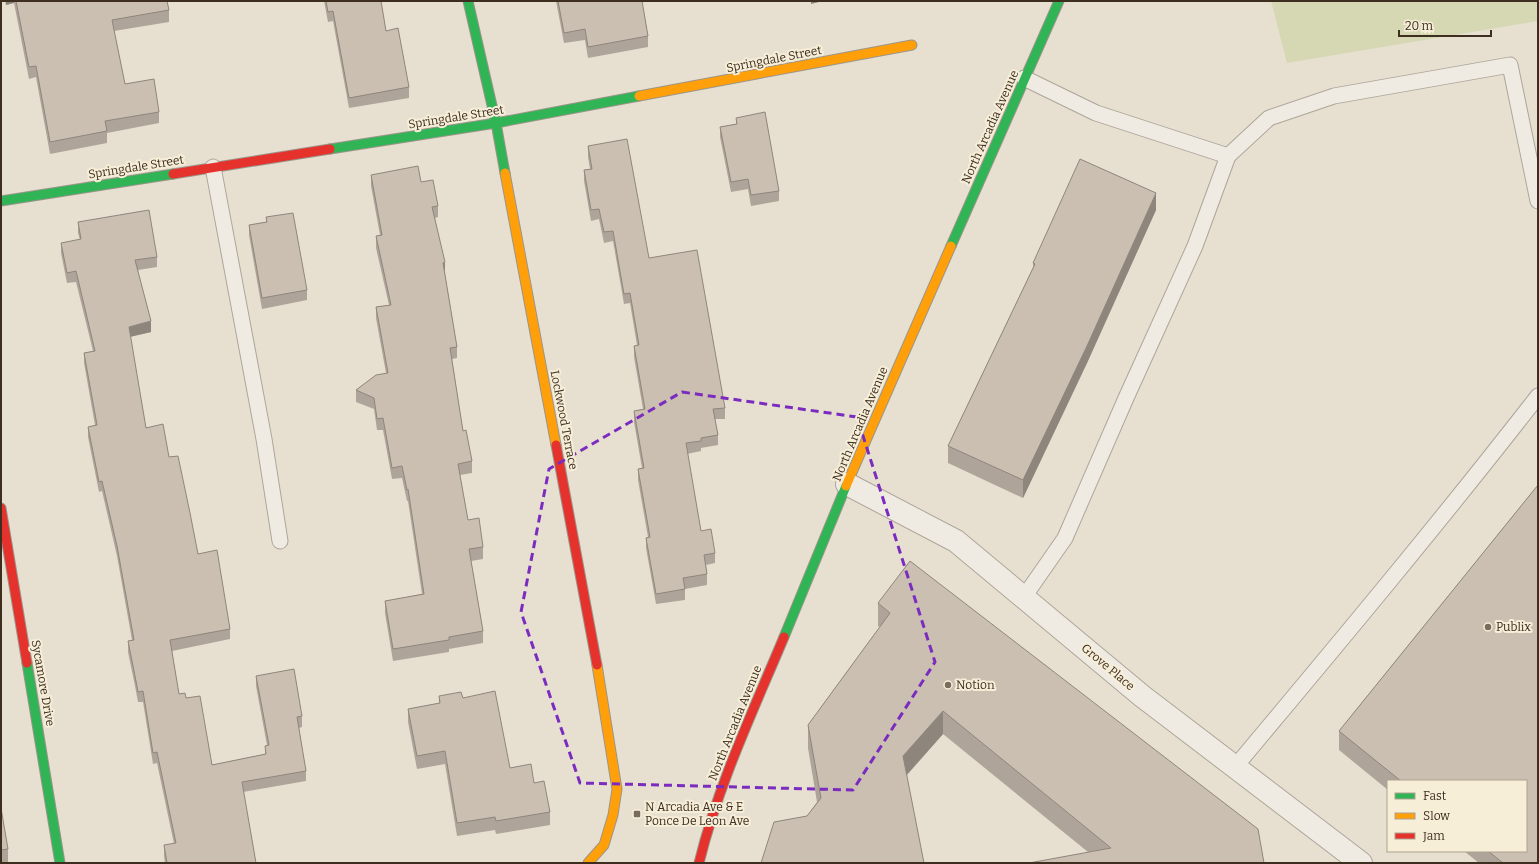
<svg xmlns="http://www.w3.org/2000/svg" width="1539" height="864" font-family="Bitter,serif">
  <rect width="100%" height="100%" fill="#e7e0d1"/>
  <!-- green -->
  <path fill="#d6d7b3" d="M 1271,1 L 1538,1 L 1538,21 L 1287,63 Z"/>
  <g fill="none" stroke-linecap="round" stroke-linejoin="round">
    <!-- lane casing -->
    <g stroke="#ada599" stroke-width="17">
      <g id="lane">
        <path d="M 1024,78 L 1096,113 L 1228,156 L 1269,118 L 1334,96 L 1510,65 L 1538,201"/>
        <path d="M 213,167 L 264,439 L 280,541"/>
        <path d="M 1024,597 L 1065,538 L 1126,398 L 1195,246 L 1228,156"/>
        <path d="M 1235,767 C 1338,644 1440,522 1538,396"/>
      </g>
    </g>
    <!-- street casing -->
    <g stroke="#ada599" stroke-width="24">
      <path id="street" d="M 847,484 L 956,541 L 1142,696 L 1361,863"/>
    </g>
    <!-- fast casing -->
    <g stroke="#9c958a" stroke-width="11">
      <g id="fast">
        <path d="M 468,1 L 496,123 L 505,173"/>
        <path d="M 330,149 L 496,123 L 639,96"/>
        <path d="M 1,201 L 173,174"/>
        <path d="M 951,246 L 1059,1"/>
        <path d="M 784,637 L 846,486"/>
        <path d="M 27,663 L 60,863"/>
      </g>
    </g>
    <!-- slow casing -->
    <g stroke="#9c958a" stroke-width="11">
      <g id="slow">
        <path d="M 639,96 L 912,45"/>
        <path d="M 505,173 L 556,445"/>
        <path d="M 846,486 L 951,246"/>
        <path d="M 588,863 L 604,845 L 613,815 L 617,789 L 597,665"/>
      </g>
    </g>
    <!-- jam casing -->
    <g stroke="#9c958a" stroke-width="11">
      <g id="jam">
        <path d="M 173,174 L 330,149"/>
        <path d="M 556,445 L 597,665"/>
        <path d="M 1,508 L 27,663"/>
        <path d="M 699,863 C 718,785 753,711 784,637"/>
      </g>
    </g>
    <!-- lane -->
    <use href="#lane" stroke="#efebe3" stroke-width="15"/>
    <!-- street -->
    <use href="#street" stroke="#efebe3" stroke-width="22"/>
    <!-- fast -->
    <use href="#fast" stroke="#30b455" stroke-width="9"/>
    <!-- slow -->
    <use href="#slow" stroke="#ff9f0a" stroke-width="9"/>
    <!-- jam -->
    <use href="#jam" stroke="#e5322d" stroke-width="9"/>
  </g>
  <!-- wall -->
  <g fill="#afa499">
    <path d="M 5,1 L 167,1 L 169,10 L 169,22 L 114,31 L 125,84 L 159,112 L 159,123 L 107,133 L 107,143 L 50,154 L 36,77 L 29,79 L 14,3 L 6,5 Z"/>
    <path d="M 324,1 L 381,1 L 386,31 L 409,87 L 409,98 L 349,108 L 333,21 L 328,22 Z"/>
    <path d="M 556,1 L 642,1 L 648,36 L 648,47 L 588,58 L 585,40 L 564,43 Z"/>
    <path d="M 736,118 L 779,191 L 779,201 L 751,206 L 748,189 L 731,192 L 720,137 L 720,127 L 736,124 Z"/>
    <path d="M 588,146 L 649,258 L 725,408 L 725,419 L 715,419 L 718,435 L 718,445 L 701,448 L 701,451 L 687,454 L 701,531 L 715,553 L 715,563 L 706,565 L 707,574 L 707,585 L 685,589 L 685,600 L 656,604 L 646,548 L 646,538 L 648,537 L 638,480 L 638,469 L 642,468 L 634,422 L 634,411 L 643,409 L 634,357 L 634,346 L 637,345 L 630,303 L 624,304 L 613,241 L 604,243 L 599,219 L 591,221 L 584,181 L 584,170 L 590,169 L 588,157 Z"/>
    <path d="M 371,175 L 421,182 L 438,206 L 438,217 L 435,218 L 445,274 L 457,347 L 457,358 L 452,359 L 463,431 L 472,461 L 472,473 L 460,475 L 468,520 L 483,547 L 483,559 L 471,561 L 483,631 L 483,643 L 449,649 L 449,652 L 393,661 L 385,613 L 385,601 L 422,594 L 408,501 L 407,501 L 402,478 L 392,479 L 383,430 L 377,430 L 374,409 L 356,402 L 356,390 L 386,373 L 376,318 L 376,307 L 389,305 L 376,248 L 376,236 L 380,235 L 371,186 Z"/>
    <path d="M 1156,210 L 1087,363 L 1023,498 L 948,463 L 948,446 L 1033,268 L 1033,263 Z"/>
    <path d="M 266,217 L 307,290 L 307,300 L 262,309 L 249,235 L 249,225 L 266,222 Z"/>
    <path d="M 78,222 L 157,257 L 157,267 L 138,270 L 151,332 L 130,337 L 146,428 L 169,457 L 198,554 L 230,629 L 230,639 L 172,651 L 179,694 L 186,698 L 212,765 L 265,754 L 265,746 L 267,745 L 256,686 L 256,676 L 302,716 L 302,727 L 299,728 L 306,771 L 306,781 L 243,792 L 256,863 L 165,863 L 164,856 L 164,845 L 174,844 L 157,763 L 153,764 L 143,702 L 138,702 L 135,686 L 128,652 L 128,641 L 132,640 L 117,556 L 102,491 L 99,492 L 88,437 L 88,427 L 95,425 L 84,363 L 84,353 L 93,351 L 76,282 L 67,283 L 61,253 L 61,243 L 80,240 L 78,233 Z"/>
    <path d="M 1538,485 L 1538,863 L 1479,863 L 1464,851 L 1526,851 L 1526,781 L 1388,781 L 1388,790 L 1339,750 L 1339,731 Z"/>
    <path d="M 878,603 L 1258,829 L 1088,852 L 943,734 L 907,775 L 807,816 L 817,802 L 808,748 L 808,725 L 880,627 L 878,626 Z"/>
    <path d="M 439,696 L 463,698 L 510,768 L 534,783 L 550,812 L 550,825 L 496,834 L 495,830 L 457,836 L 445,764 L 417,769 L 408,722 L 408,709 L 439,703 Z"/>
    <path d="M 1,808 L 8,849 L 8,862 L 5,863 L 1,863 Z"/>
  </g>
  <!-- shaded-wall -->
  <g fill="#8e867d">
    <path d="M 6,1 L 14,1 L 14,3 L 6,5 Z"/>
    <path d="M 811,1 L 823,1 L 811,4 Z"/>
    <path d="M 1156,193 L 1156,210 L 1087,363 L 1023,498 L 1023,480 Z"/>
    <path d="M 445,262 L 445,274 L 443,263 Z"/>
    <path d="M 151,321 L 151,332 L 129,337 L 129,327 Z"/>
    <path d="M 943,711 L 943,734 L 903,779 L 903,756 Z"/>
  </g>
  <!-- building -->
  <g fill="#cbbfb2" stroke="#8e867d">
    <path d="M 16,1 L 167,1 L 169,10 L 112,20 L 125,84 L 154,79 L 159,112 L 105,121 L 107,131 L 50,142 L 36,66 L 29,67 Z"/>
    <path d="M 326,1 L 381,1 L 386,31 L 398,28 L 409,87 L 349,98 L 333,11 L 328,12 Z"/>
    <path d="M 558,1 L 642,1 L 648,36 L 588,47 L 585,29 L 564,33 Z"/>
    <path d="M 765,112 L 779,191 L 751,195 L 748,179 L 731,182 L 720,127 L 737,124 L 736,118 Z"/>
    <path d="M 627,139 L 649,258 L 697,250 L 725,408 L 713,409 L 718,435 L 701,438 L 701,441 L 686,443 L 701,531 L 711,529 L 715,553 L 704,555 L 707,574 L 683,578 L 685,589 L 656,594 L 646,538 L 650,537 L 638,469 L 644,468 L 634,411 L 645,409 L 634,346 L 639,345 L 630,293 L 624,294 L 613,231 L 604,232 L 599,209 L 591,210 L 584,170 L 592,169 L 588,146 Z"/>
    <path d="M 1080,159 L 1156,193 L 1087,346 L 1023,480 L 948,446 L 1035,264 L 1033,263 Z"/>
    <path d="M 418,166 L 421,182 L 433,180 L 438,206 L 432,207 L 445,262 L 443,263 L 457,347 L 450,348 L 463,431 L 466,430 L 472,461 L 458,464 L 468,520 L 479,518 L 483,547 L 469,549 L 483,631 L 449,637 L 449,640 L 393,649 L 385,601 L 424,594 L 408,489 L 407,490 L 402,466 L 392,468 L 383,418 L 377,419 L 374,398 L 356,390 L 376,375 L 388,373 L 376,307 L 391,305 L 376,236 L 382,235 L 371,175 Z"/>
    <path d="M 149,210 L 157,257 L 135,260 L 151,321 L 129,327 L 146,428 L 163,424 L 169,457 L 178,456 L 190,513 L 198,554 L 217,550 L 230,629 L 170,640 L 179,694 L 185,693 L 186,698 L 200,696 L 212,765 L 266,754 L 265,746 L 269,745 L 256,676 L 294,669 L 302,716 L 297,717 L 306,771 L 242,782 L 256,863 L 167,863 L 164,845 L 176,843 L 157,752 L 153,753 L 143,691 L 138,692 L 135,676 L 128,641 L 134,640 L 117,546 L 102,481 L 99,482 L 88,427 L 97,425 L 84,353 L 95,351 L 76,271 L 67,273 L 61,243 L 81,239 L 78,222 Z"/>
    <path d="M 293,213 L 307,290 L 262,298 L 249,225 L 267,222 L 266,217 Z"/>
    <path d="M 1538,485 L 1538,863 L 1503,863 L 1488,851 L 1526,851 L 1526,781 L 1401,781 L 1339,731 Z"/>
    <path d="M 910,561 L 1258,829 L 1264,863 L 1029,863 L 1111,848 L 943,711 L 903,756 L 924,863 L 761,863 L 774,822 L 807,816 L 821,798 L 808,725 L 890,613 L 878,603 Z"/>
    <path d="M 495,691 L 510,768 L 531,764 L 534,783 L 544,781 L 550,812 L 496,821 L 495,817 L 457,823 L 445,751 L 417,756 L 408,709 L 440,703 L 439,696 L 461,692 L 463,698 Z"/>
    <path d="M 1,808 L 8,849 L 1,850 Z"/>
  </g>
  <!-- marked area -->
  <path fill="none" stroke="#7b2cbf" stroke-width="3" stroke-dasharray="8 5" stroke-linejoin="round" d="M 682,392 L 857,417 L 935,662 L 853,790 L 580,783 L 521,612 L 549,469 Z"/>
  <!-- markers -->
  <g fill="#786c5e" stroke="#f7eed8" stroke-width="1.5">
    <circle cx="1488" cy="627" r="4"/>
    <circle cx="948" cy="685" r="4"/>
    <rect x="633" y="810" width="8" height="8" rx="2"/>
  </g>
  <g text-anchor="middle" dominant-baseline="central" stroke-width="4" stroke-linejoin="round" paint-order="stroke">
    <!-- street labels -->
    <g font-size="12" fill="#3d2e20" stroke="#f7eed8">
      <text transform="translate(774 59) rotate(-11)">Springdale Street</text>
      <text transform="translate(456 117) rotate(-9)">Springdale Street</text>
      <text transform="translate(990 127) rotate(-66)">North Arcadia Avenue</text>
      <text transform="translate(136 167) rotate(-9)">Springdale Street</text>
      <text transform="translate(564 420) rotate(79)">Lockwood Terrace</text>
      <text transform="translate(860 424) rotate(-67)">North Arcadia Avenue</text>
      <text transform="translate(1108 667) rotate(40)">Grove Place</text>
      <text transform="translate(43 683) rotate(80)">Sycamore Drive</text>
      <text transform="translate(735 723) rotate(-68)">North Arcadia Avenue</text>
    </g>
    <!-- poi labels -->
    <g font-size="12" fill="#3d2e20" stroke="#f7eed8" text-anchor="start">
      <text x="1496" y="627">Publix</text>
      <text x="956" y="685">Notion</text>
      <text x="645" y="807">N Arcadia Ave &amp; E<tspan x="645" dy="14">Ponce De Leon Ave</tspan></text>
    </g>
  </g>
  <!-- border -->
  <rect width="1539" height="864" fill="none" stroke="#3d2e20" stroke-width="4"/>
  <!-- legend -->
  <rect x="1387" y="780" width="140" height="72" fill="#f7eed8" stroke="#ada18e"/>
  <rect x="1395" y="793" width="20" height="6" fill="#30b455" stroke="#ada18e"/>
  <text x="1423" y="800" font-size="12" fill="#3d2e20">Fast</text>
  <rect x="1395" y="813" width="20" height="6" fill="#ff9f0a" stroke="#ada18e"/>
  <text x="1423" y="820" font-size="12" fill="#3d2e20">Slow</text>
  <rect x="1395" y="833" width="20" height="6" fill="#e5322d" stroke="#ada18e"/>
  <text x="1423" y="840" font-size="12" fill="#3d2e20">Jam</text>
  <!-- scale -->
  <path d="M1399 30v6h92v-6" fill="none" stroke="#3d2e20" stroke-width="2"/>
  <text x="1405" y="30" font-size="12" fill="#3d2e20" stroke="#f7eed8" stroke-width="3" paint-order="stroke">20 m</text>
</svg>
